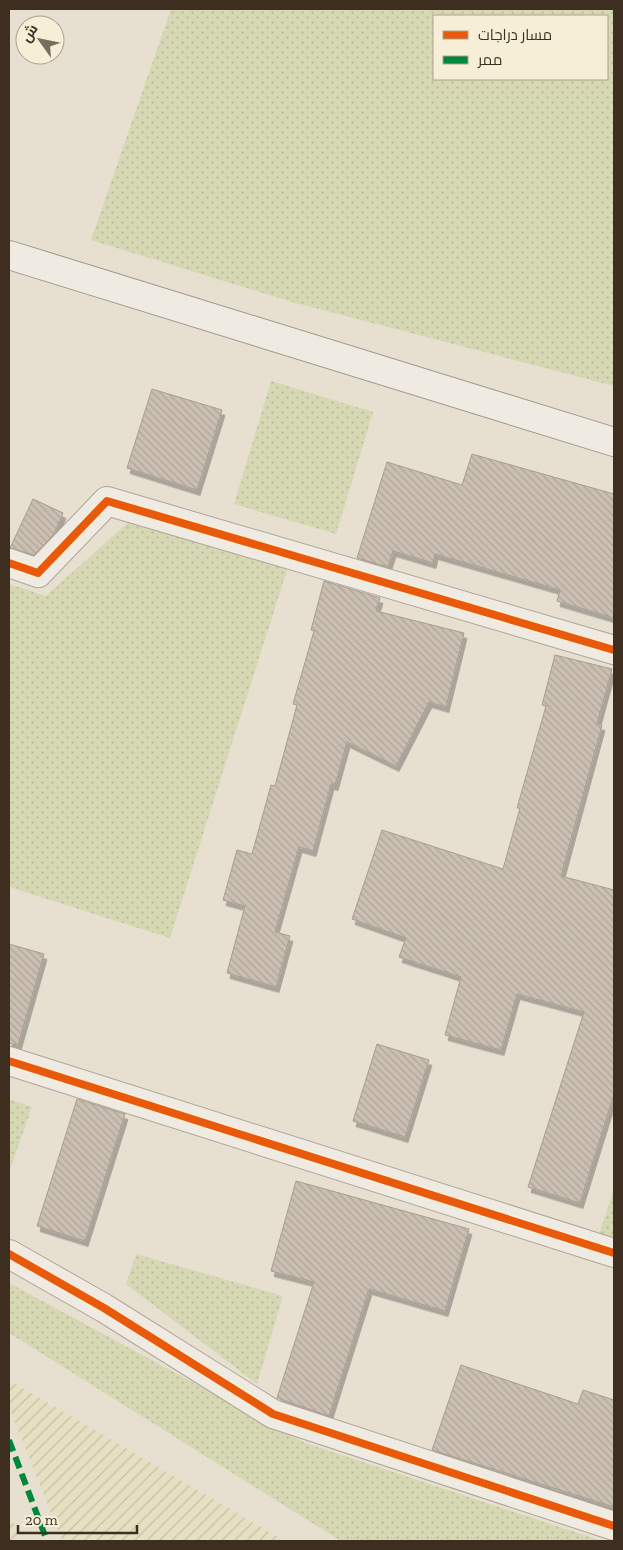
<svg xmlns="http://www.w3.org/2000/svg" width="623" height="1550" font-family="'Zilla Slab',Cairo,serif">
  <defs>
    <pattern id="farmland-furrows" width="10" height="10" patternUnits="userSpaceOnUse" patternTransform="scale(1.25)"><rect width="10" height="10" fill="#e6dfc2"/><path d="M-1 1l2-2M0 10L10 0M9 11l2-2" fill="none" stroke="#c6c0a6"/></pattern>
    <pattern id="grass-dots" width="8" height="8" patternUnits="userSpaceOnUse" patternTransform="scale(1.25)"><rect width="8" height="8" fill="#d6d7b3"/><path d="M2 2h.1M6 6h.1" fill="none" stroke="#b9b99a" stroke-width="1.8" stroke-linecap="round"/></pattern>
    <pattern id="building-back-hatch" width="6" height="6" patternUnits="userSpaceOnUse" patternTransform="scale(1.25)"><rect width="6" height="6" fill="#cbbfb2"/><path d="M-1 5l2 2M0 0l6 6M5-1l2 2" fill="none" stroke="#afa499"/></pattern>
    <filter id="shadow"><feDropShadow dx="3" dy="5.5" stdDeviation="0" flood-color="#0004"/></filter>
  </defs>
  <rect width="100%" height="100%" fill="#e7e0d1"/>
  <!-- farmland -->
  <g fill="url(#farmland-furrows)">
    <path d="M 9,1380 L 285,1541 L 62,1541 L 9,1407 Z"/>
    <path d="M 9,1512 L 20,1541 L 9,1541 Z"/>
  </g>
  <!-- grass -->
  <g fill="url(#grass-dots)" fill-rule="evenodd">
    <path d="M 171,9 L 614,9 L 614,386 L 292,302 L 91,240 ZM 607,16 L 607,79 L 434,79 L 434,16 Z"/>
    <path d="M 271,381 L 373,412 L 336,534 L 234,504 Z"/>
    <path d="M 131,520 L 289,564 L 170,938 L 9,887 L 9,584 L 46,596 Z"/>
    <path d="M 9,1099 L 32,1107 L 9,1172 Z"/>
    <path d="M 614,1189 L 614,1253 L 595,1247 Z"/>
    <path d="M 136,1254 L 283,1296 L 257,1384 L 126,1284 Z"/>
    <path d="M 9,1283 L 305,1443 L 602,1541 L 341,1541 L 9,1333 Z"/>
  </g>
  <!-- building -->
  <g fill="url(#building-back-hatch)" stroke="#a89c90" filter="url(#shadow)">
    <path d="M 152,389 L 222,410 L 197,490 L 127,468 Z"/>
    <path d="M 472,454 L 614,494 L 614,618 L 557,601 L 560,590 L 435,554 L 433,563 L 393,551 L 388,567 L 357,558 L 387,462 L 462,485 Z"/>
    <path d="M 33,499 L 63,513 L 54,534 L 34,555 L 10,548 Z"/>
    <path d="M 324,581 L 380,598 L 376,611 L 464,633 L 446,707 L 429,702 L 396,766 L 347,742 L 335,785 L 331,784 L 313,851 L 299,847 L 275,932 L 290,936 L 276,987 L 227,973 L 245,906 L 223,900 L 237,850 L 252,854 L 271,785 L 275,786 L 297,705 L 293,704 L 314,631 L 311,630 Z"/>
    <path d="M 555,655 L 612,669 L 597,724 L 602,725 L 561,876 L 614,890 L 614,1094 L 580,1203 L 528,1187 L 584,1012 L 517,994 L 501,1050 L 445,1035 L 461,977 L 399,957 L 406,938 L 352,919 L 382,830 L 503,869 L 520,808 L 517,808 L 546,706 L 542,705 Z"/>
    <path d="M 9,944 L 44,954 L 18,1045 L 9,1043 Z"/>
    <path d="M 377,1044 L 429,1060 L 405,1137 L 353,1121 Z"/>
    <path d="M 77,1099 L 125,1114 L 85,1241 L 37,1226 Z"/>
    <path d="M 296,1181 L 469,1229 L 445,1311 L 369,1289 L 329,1416 L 277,1398 L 314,1282 L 271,1271 Z"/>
    <path d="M 461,1365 L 578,1404 L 583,1390 L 614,1400 L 614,1507 L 432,1450 Z"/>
  </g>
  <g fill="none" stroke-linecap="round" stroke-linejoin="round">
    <!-- street casing -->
    <g stroke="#ada599" stroke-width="30">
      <g id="street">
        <path d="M 9,563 L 38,573 L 107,501 L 614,650"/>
        <path d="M 9,1061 L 614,1253"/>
        <path d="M 9,1254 L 104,1308 L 273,1414 L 614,1526"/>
      </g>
    </g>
    <!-- secondary casing -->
    <g stroke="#9c958a" stroke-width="30">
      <path id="secondary" d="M 9,255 L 614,442"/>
    </g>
    <!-- street -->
    <use href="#street" stroke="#efebe3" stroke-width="28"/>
    <!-- secondary -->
    <use href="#secondary" stroke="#efebe3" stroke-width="28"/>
    <!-- quiet -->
    <path stroke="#00873e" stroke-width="6" stroke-dasharray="12 6" stroke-linecap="butt" d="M 9,1440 L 47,1541"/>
    <!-- cycleway casing -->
    <g stroke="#f7eed8" stroke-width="11">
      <g id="cycleway">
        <path d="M 9,563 L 38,573 L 107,501 L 614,650"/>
        <path d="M 9,1061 L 614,1253"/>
        <path d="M 9,1254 L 104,1308 L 273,1414 L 614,1526"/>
      </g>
    </g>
    <!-- cycleway -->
    <use href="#cycleway" stroke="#e8590c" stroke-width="8"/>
  </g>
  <!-- border -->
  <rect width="623" height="1550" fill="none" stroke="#3d2e20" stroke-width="20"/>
  <!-- legend -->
  <rect x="433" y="15" width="175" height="65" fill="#f7eed8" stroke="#ada18e"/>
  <rect x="443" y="31" width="25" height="8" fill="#e8590c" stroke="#ada18e"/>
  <text x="478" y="40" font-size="15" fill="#3d2e20">مسار دراجات</text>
  <rect x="443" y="56" width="25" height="8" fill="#00873e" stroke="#ada18e"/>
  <text x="478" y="65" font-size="15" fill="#3d2e20">ممر</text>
  <!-- north arrow -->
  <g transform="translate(40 40) rotate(303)"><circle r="24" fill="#f7eed8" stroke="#ada18e"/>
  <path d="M0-4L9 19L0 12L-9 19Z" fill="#786c5e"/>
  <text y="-8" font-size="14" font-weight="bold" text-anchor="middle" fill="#3d2e20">ش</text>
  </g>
  <!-- scale -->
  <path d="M18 1525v8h119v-8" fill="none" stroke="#3d2e20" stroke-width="2.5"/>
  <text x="25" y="1525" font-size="15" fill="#3d2e20" stroke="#f7eed8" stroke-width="4" paint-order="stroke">20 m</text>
</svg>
